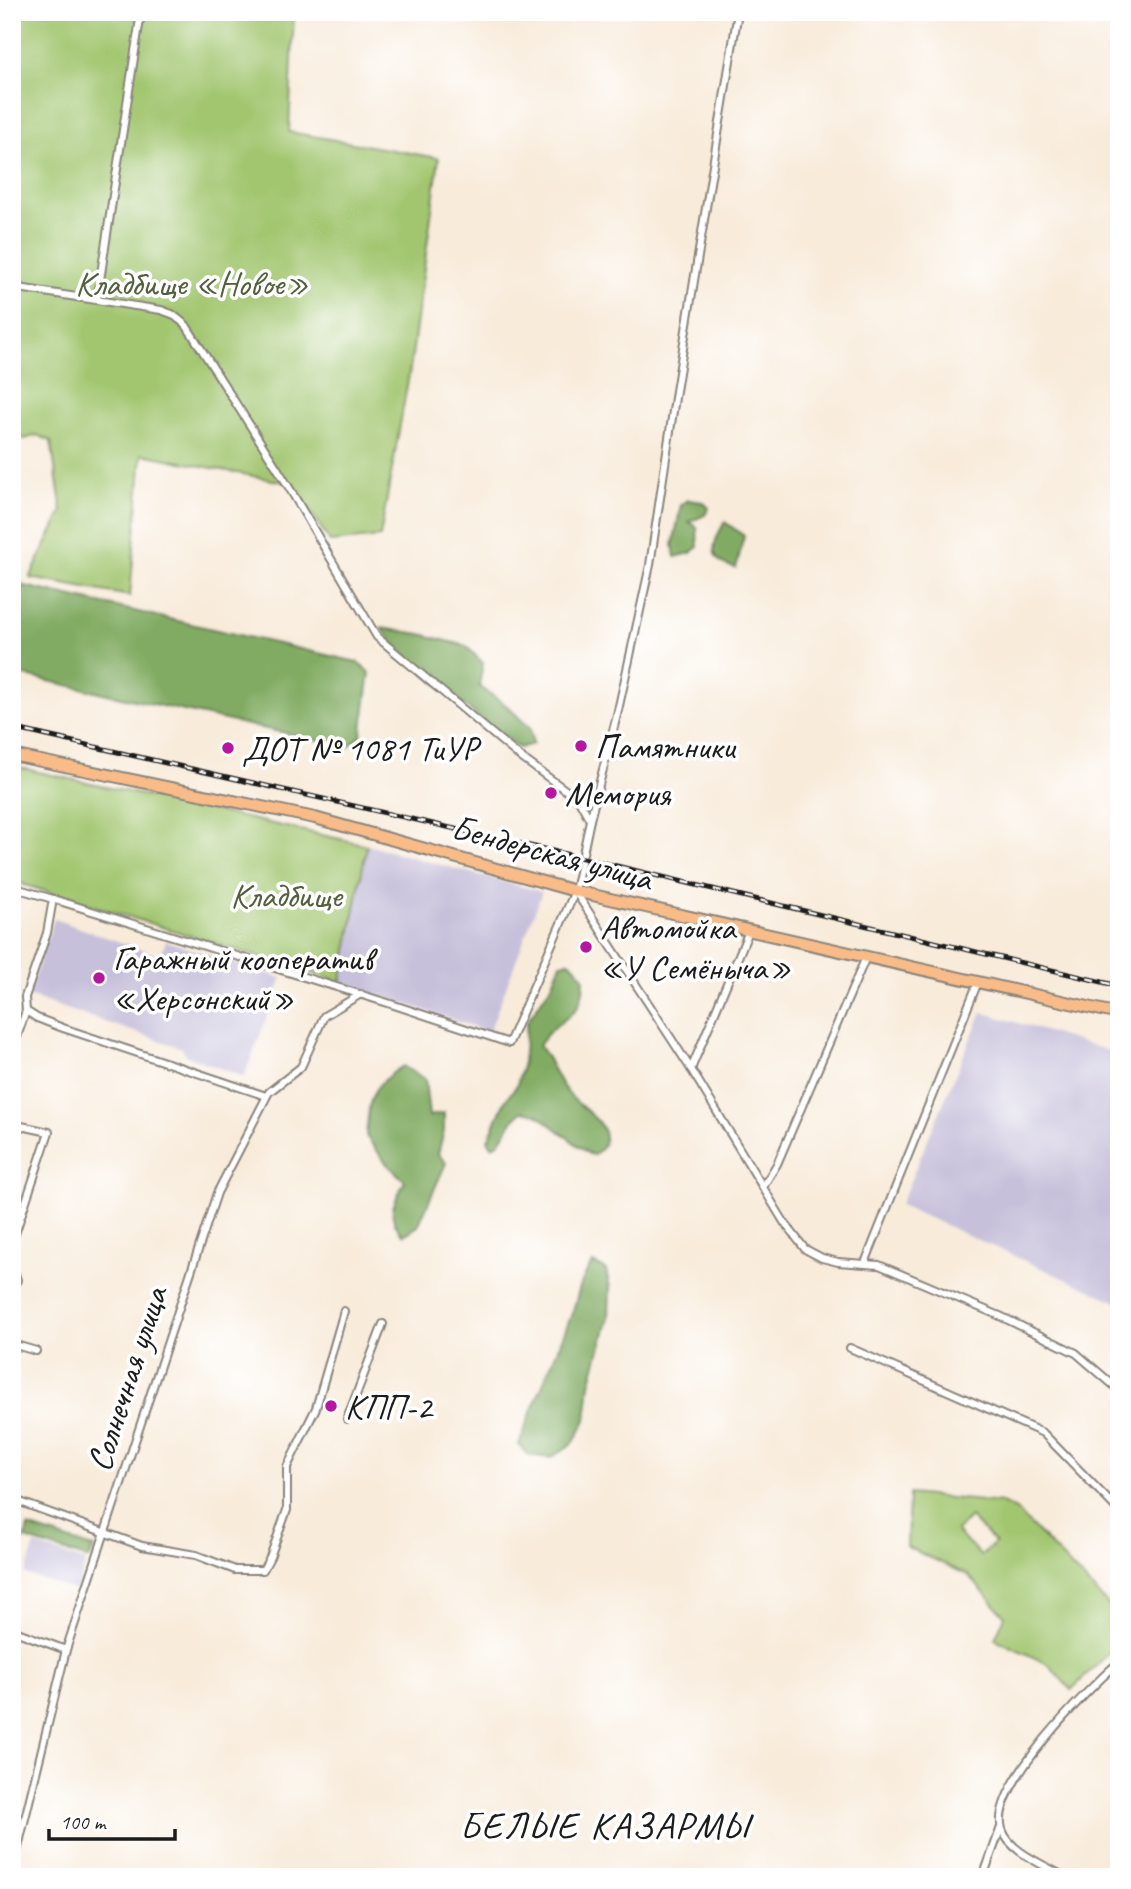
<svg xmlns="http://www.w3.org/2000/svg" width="1131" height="1889" font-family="Caveat,sans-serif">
  <rect width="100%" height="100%" fill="#fff"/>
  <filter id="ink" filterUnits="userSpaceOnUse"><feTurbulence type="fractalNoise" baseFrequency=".0143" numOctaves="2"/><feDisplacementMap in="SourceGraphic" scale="14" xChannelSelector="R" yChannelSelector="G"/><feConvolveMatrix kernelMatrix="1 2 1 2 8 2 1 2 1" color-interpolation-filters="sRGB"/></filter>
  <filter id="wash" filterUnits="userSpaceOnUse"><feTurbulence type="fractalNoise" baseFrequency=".00686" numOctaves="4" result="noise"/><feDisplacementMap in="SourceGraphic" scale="28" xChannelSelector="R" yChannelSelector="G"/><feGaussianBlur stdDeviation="1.57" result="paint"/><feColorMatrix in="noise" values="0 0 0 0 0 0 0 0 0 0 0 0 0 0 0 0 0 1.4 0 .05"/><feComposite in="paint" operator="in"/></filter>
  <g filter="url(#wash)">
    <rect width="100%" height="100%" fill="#f8ebda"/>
    <!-- industrial -->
    <g fill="#c6c0da">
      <path d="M 367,845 L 542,892 L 489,1032 L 341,982 Z"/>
      <path d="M 54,919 L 160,956 L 166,941 L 282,978 L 244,1077 L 187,1056 L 182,1048 L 28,996 Z"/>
      <path d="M 982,1012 L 1119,1054 L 1119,1303 L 900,1205 Z"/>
      <path d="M 35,1545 L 86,1562 L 77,1591 L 25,1574 Z"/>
    </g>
    <!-- green -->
    <g fill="#a2c66f" stroke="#5f7146" stroke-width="2" fill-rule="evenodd">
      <path d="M 12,12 L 294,12 L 289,132 L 439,158 L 411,363 L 380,537 L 330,542 L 293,484 L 142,454 L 130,596 L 30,578 L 62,511 L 51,441 L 37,435 L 25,439 L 12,434 Z"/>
      <path d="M 12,766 L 367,845 L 341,982 L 12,881 Z"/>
      <path d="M 909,1494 L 1002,1503 L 1016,1510 L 1119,1616 L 1119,1644 L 1071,1690 L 1048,1664 L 995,1639 L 1005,1616 L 968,1575 L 907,1547 ZM 970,1517 L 995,1543 L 981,1556 L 956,1531 Z"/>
    </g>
    <!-- forest -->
    <g fill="#81ab62" stroke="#4e643f" stroke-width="2">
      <path d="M 688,500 L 703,502 L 709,508 L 705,515 L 689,522 L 697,527 L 698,547 L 691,553 L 675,557 L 673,545 L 681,505 Z"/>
      <path d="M 725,522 L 744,536 L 736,568 C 706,562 712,543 725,522 Z"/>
      <path d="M 12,583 L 357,662 L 370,673 L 361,736 L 348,747 L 12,673 Z"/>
      <path d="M 381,628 L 421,634 L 466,646 L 483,663 L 479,686 L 507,706 L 530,728 L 533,744 L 519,748 C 472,711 418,675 381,628 Z"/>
      <path d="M 570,961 L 584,977 C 584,1024 557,1013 539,1046 C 551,1060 555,1078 567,1092 C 577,1105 599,1117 604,1132 C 607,1143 602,1149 594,1155 L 589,1154 L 537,1114 L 522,1111 L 512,1121 L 499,1143 L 492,1146 L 488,1140 L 505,1101 L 517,1085 L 523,1062 L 527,1021 L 552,985 L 561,963 Z"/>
      <path d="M 403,1066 L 425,1079 L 429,1116 L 444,1113 L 444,1131 L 438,1154 L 446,1163 L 418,1226 L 404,1235 C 384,1217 394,1202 405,1181 L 387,1164 L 366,1136 C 370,1097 368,1088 403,1066 Z"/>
      <path d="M 593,1263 L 606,1270 L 610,1288 L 609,1318 L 590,1384 L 586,1420 L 574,1442 L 551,1458 L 528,1455 L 519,1445 C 534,1400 556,1357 572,1313 C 579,1294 579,1280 593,1263 Z"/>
      <path d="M 28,1527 L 94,1548 L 89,1559 L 25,1539 Z"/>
    </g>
  </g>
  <g filter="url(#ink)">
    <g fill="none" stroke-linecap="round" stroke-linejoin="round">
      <!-- street casing -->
      <g stroke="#8a847b" stroke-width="10">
        <g id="street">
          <path d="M 12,287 L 161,310 L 172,314 L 186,325 L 284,479 L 377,637 L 519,756 L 579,800 L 590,820 L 575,891 L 509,1043 L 388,1003 L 53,899 L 47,933 L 25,997 L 26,1011 L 12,1051"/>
          <path d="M 97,300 L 141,12"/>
          <path d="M 590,820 L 617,715 L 650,565 L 676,391 L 738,12"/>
          <path d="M 12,887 L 53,899"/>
          <path d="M 575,891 L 691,1069 L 784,1222 L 805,1249 L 822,1258 L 838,1262 L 879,1265 L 1000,1316 L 1076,1353 L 1119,1390"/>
          <path d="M 26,1011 L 37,1018 L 63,1028 L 266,1096"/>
          <path d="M 691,1069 L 749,931"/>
          <path d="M 12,1124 L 49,1132 L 12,1243"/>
          <path d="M 763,1187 L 777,1164 L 866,957"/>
          <path d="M 865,1263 L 978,982"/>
          <path d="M 12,1265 L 17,1280 L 12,1294"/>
          <path d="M 12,1344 L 36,1351"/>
          <path d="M 850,1348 L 1043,1433 L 1119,1511"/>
          <path d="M 347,1419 L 383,1324"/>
          <path d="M 12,1499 L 142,1546 L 196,1555 L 235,1570 L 263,1570 L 270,1557 L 287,1510 L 287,1467 L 316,1408 L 344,1311"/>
          <path d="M 12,1630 L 66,1650"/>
          <path d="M 12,1872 L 66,1650 L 217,1193 L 269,1092 L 301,1067 L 324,1016 L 361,994"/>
          <path d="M 983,1877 L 1001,1827"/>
          <path d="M 1065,1877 C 1045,1865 1009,1852 1002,1829 C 989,1787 1089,1688 1119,1662"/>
        </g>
      </g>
      <!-- primary casing -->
      <g stroke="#8a847b" stroke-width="14">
        <path id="primary" d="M 12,755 L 315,818 L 575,891 L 1119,1014"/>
      </g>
      <!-- street -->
      <use href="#street" stroke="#fff" stroke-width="6"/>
      <!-- primary -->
      <use href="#primary" stroke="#f9bc89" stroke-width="10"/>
      <!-- rail casing -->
      <g stroke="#1c1c1c" stroke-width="5">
        <path id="rail" d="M 12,728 L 583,858 L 1119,986"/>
      </g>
      <!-- rail -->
      <use href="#rail" stroke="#fff" stroke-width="2.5" stroke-dasharray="8" stroke-linecap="butt"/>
    </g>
  </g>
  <!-- markers -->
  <g fill="#b5179e" stroke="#fff" stroke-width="2.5">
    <circle cx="581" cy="746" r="7"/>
    <circle cx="228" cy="748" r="7"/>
    <circle cx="551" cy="793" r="7"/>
    <circle cx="586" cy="947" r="7"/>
    <circle cx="99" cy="978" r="7"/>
    <circle cx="331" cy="1406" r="7"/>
  </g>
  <g text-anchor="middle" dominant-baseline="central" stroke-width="7" stroke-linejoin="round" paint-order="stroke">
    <!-- park labels -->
    <g font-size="35" fill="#52603d" stroke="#fff">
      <text x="192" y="283">Кладбище «Новое»</text>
      <text x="286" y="895">Кладбище</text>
    </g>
    <!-- poi labels -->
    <g font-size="35" fill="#1c1c1c" stroke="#fff" text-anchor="start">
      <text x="595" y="746">Памятники</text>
      <text x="242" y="748">ДОТ № 1081 ТиУР</text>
      <text x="565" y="793">Мемория</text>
      <text x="600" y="927">Автомойка<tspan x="600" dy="40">«У Семёныча»</tspan></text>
      <text x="113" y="958">Гаражный кооператив<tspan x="113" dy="40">«Херсонский»</tspan></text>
      <text x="345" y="1406">КПП-2</text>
    </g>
    <!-- street labels -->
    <g font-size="35" fill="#1c1c1c" stroke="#fff">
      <text transform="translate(552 853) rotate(15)">Бендерская улица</text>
      <text transform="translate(127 1379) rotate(-72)">Солнечная улица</text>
    </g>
    <!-- quarter labels -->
    <g font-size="38" letter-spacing="2" fill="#1c1c1c" stroke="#fff">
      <text x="605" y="1825">БЕЛЫЕ КАЗАРМЫ</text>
    </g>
  </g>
  <!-- margin -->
  <rect width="1131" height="1889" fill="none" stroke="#fff" stroke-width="42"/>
  <!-- scale -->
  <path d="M49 1829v10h126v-10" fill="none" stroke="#1c1c1c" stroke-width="3.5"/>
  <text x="60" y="1829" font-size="21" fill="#1c1c1c" stroke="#ffffff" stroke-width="5" paint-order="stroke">100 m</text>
</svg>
